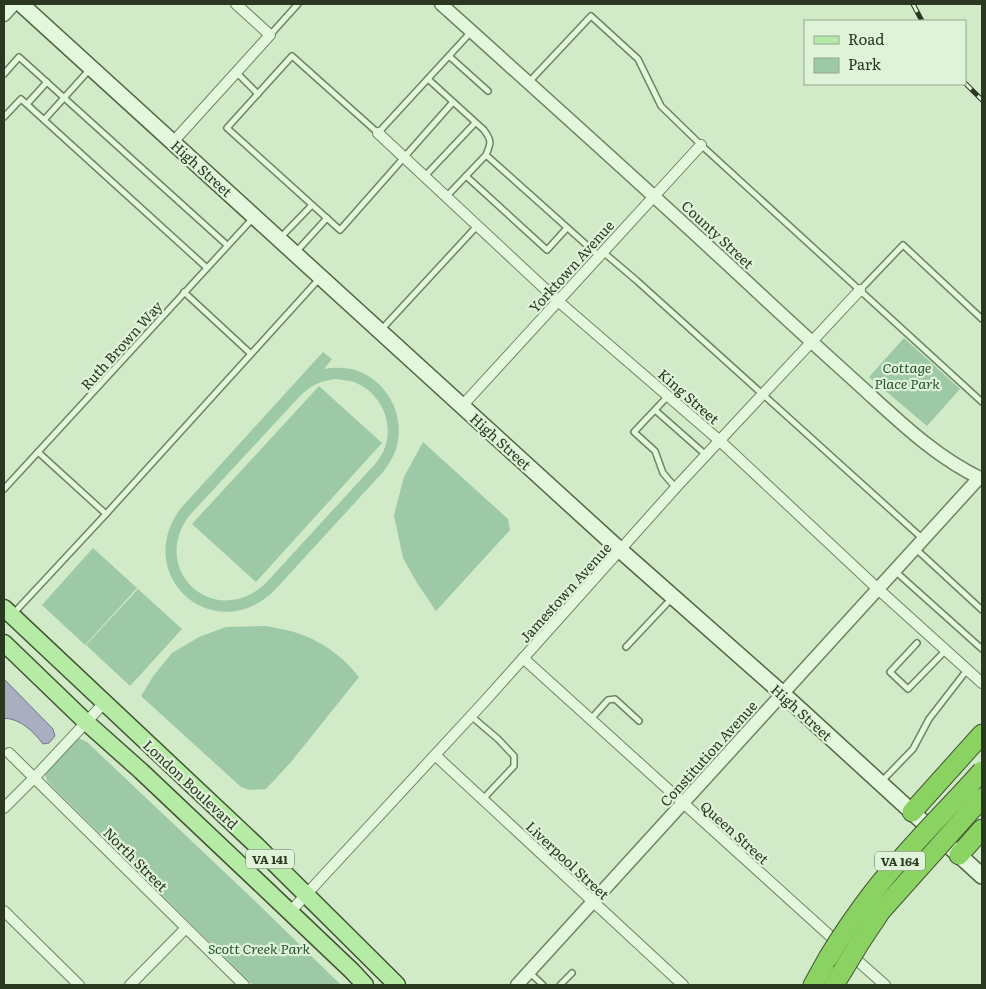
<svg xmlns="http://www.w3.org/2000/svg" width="986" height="989" font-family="Literata,serif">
  <rect width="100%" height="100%" fill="#d1ebc9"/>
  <!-- green -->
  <g fill="#9ec9a6" fill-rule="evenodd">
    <path d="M 904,338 L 960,389 L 927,426 L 869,377 Z"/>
    <path d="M 323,352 L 332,359 L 324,369 C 335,367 347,367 358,371 C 390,383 407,420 395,452 C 392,459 388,465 383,472 L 273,592 C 212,648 131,574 181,508 ZM 335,379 C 341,380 348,380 354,382 C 380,392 394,421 385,447 C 383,454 379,459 375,464 L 265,584 C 214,630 149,570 189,516 L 300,396 C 310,386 320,381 335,379 Z"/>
    <path d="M 319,386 L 382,443 L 256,582 L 192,524 Z"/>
    <path d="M 423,442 L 508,519 L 510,530 L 436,611 L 417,583 L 403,558 L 394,515 L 404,477 Z"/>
    <path d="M 93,548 L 137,588 L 85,645 L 42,605 Z"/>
    <path d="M 138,589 L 182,629 L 130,686 L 86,645 Z"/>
    <path d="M 265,626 C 277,628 289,630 300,634 C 325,643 343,657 359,677 L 291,762 L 266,789 L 249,790 L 241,787 L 141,696 L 154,675 L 172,653 L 199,637 L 226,627 Z"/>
    <path d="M 78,738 L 87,742 L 255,901 L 341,985 L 253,985 L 47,781 L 44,770 Z"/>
  </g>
  <!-- water -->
  <path fill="#aaaec0" stroke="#70758e" d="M 4,679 L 53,729 L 55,736 L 49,743 L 43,744 C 33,731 21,719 4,718 Z"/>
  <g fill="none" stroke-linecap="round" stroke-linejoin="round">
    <!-- service casing -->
    <g stroke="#6e865f" stroke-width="8">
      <g id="service">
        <path d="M 270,35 L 298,4"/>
        <path d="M 449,56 L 488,91"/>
        <path d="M 236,72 L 258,94"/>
        <path d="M 4,74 L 19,57 L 227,245"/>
        <path d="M 428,79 L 484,130 C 492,141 491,143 486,155 L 599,256"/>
        <path d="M 529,82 L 591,16 L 638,59 L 661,106 L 701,145 L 982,402"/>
        <path d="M 453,102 L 340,230 L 227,128 L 292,56 L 378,133 L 470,33"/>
        <path d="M 27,104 L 47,82"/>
        <path d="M 4,117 L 21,99 L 207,268"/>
        <path d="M 44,120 L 91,68"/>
        <path d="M 425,176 L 475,123"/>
        <path d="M 466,176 L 547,250 L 567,228"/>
        <path d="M 446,197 L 486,155"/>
        <path d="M 281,237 L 312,205"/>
        <path d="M 296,252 L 327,218"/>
        <path d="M 603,252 L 636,280 L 923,539"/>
        <path d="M 860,290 L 903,245 L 982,319"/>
        <path d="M 184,292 L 251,354"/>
        <path d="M 381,330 L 477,226"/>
        <path d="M 668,396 L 634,432 L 655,451 L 663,473 L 675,487"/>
        <path d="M 655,410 L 706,455"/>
        <path d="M 38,452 L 106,514"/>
        <path d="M 4,489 L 254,217"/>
        <path d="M 916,549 L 982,610"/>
        <path d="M 895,571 L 982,649"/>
        <path d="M 13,614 L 106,514 L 319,279"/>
        <path d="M 917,643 L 890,672 L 908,689 L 946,650"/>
        <path d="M 626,647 L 672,598"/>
        <path d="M 471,716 L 498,739 L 514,756 L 514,766 L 483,799"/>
        <path d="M 591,719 L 608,700 L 615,699 L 639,721"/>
        <path d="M 881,782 L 913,749 L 929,719 L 967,670"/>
        <path d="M 529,972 L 543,985"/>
        <path d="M 560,985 L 572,973"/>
      </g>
    </g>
    <!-- minor casing -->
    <g stroke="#6e865f" stroke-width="12">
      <g id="minor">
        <path d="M 378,133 L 558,301 L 720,441 L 878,589 L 982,683"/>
        <path d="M 173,142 L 270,35 L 236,4"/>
        <path d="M 462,406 L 701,145"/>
        <path d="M 523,658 L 839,944"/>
        <path d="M 9,753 L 244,985"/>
        <path d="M 435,755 L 683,985"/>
        <path d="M 4,808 L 35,777 L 105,702"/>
        <path d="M 4,911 L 79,985"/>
        <path d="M 290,912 L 484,702 L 679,484 L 860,290"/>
        <path d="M 850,954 L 885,985"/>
        <path d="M 130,985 L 186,928"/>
      </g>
    </g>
    <!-- tertiary casing -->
    <g stroke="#6e865f" stroke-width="15">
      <g id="tertiary">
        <path d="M 441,4 C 549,101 656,197 762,296 C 797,329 833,361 868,393 C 903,425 939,459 982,479"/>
        <path d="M 4,15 L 14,4"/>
        <path d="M 517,985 L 979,478"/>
      </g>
    </g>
    <!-- secondary casing -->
    <g stroke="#526842" stroke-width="18">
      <path id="secondary" d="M 21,4 L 620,550 L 783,694 L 982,876"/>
    </g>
    <!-- primary casing -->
    <g stroke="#425533" stroke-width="19">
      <g id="primary">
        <path d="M 4,608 L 256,845 L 389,977 L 397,985"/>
        <path d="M 4,643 L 86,722 L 141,771 L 271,894 L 352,971 L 365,985"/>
      </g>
    </g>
    <!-- motorway casing -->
    <g stroke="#425533" stroke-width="21">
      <g id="motorway">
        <path d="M 912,812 L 982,734"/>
        <path d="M 959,855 L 982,829"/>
        <path d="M 813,985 L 828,958"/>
        <path d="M 834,985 L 842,972"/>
      </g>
    </g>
    <!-- service -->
    <use href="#service" stroke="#e2f7dc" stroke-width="5"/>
    <!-- minor -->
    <use href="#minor" stroke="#e2f7dc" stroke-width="10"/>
    <!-- tertiary -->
    <use href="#tertiary" stroke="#e2f7dc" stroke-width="12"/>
    <!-- secondary -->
    <use href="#secondary" stroke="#e2f7dc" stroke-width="15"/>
    <!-- primary -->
    <use href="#primary" stroke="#b5eba5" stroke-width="16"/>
    <!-- motorway -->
    <use href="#motorway" stroke="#8ad362" stroke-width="19"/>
    <!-- rail casing -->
    <g stroke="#2b3821" stroke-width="5">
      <g id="rail">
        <path d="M 913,4 L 922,21"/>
        <path d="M 965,83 L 982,100"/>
      </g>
    </g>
    <!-- rail -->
    <use href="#rail" stroke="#def3d8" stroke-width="3" stroke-dasharray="9" stroke-linecap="butt"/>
    <!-- motorway-bridge casing -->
    <g stroke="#425533" stroke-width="21" stroke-linecap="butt">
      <g id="motorway-bridge">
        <path d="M 828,958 C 842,935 857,913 874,891 C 907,849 946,811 982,771"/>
        <path d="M 842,972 L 859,944 L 881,911 L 982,798"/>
      </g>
    </g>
    <!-- motorway-bridge -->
    <use href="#motorway-bridge" stroke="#8ad362" stroke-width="19"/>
  </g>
  <g text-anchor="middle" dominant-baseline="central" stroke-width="4.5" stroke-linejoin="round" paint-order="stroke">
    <!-- shield labels -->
    <g fill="#def3d8" stroke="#617058" stroke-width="1">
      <rect x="246" y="849.5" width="48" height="19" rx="4"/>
      <rect x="875" y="851.5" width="50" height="19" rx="4"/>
    </g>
    <g font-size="12" font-weight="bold" fill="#2b3821">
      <text x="270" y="859">VA 141</text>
      <text x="900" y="861">VA 164</text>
    </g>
    <!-- street labels -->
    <g font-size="14" fill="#2b3821" stroke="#def3d8">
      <text transform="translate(202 168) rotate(42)">High Street</text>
      <text transform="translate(718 234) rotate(43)">County Street</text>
      <text transform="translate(571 266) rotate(-48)">Yorktown Avenue</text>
      <text transform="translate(121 345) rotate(-48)">Ruth Brown Way</text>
      <text transform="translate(689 396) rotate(41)">King Street</text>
      <text transform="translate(501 441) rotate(42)">High Street</text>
      <text transform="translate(565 592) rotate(-48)">Jamestown Avenue</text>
      <text transform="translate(802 712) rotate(42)">High Street</text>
      <text transform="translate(708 753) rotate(-48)">Constitution Avenue</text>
      <text transform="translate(191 784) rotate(43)">London Boulevard</text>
      <text transform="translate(735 832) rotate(42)">Queen Street</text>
      <text transform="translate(136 859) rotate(45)">North Street</text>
      <text transform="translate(568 860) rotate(43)">Liverpool Street</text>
    </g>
    <!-- park labels -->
    <g font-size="14" font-style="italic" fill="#2a5337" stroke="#def3d8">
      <text x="907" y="367">Cottage<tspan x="907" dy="16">Place Park</tspan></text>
      <text x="259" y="948">Scott Creek Park</text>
    </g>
  </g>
  <!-- border -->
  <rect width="986" height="989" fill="none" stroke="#2b3821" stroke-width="10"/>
  <!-- legend -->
  <rect x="804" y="20" width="162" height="65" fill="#def3d8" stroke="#96a88f"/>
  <rect x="814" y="36" width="25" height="8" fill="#b5eba5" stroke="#96a88f"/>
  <text x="848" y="45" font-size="15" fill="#2b3821">Road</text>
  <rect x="814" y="58" width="25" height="15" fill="#9ec9a6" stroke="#96a88f"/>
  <text x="848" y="70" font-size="15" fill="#2b3821">Park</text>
</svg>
